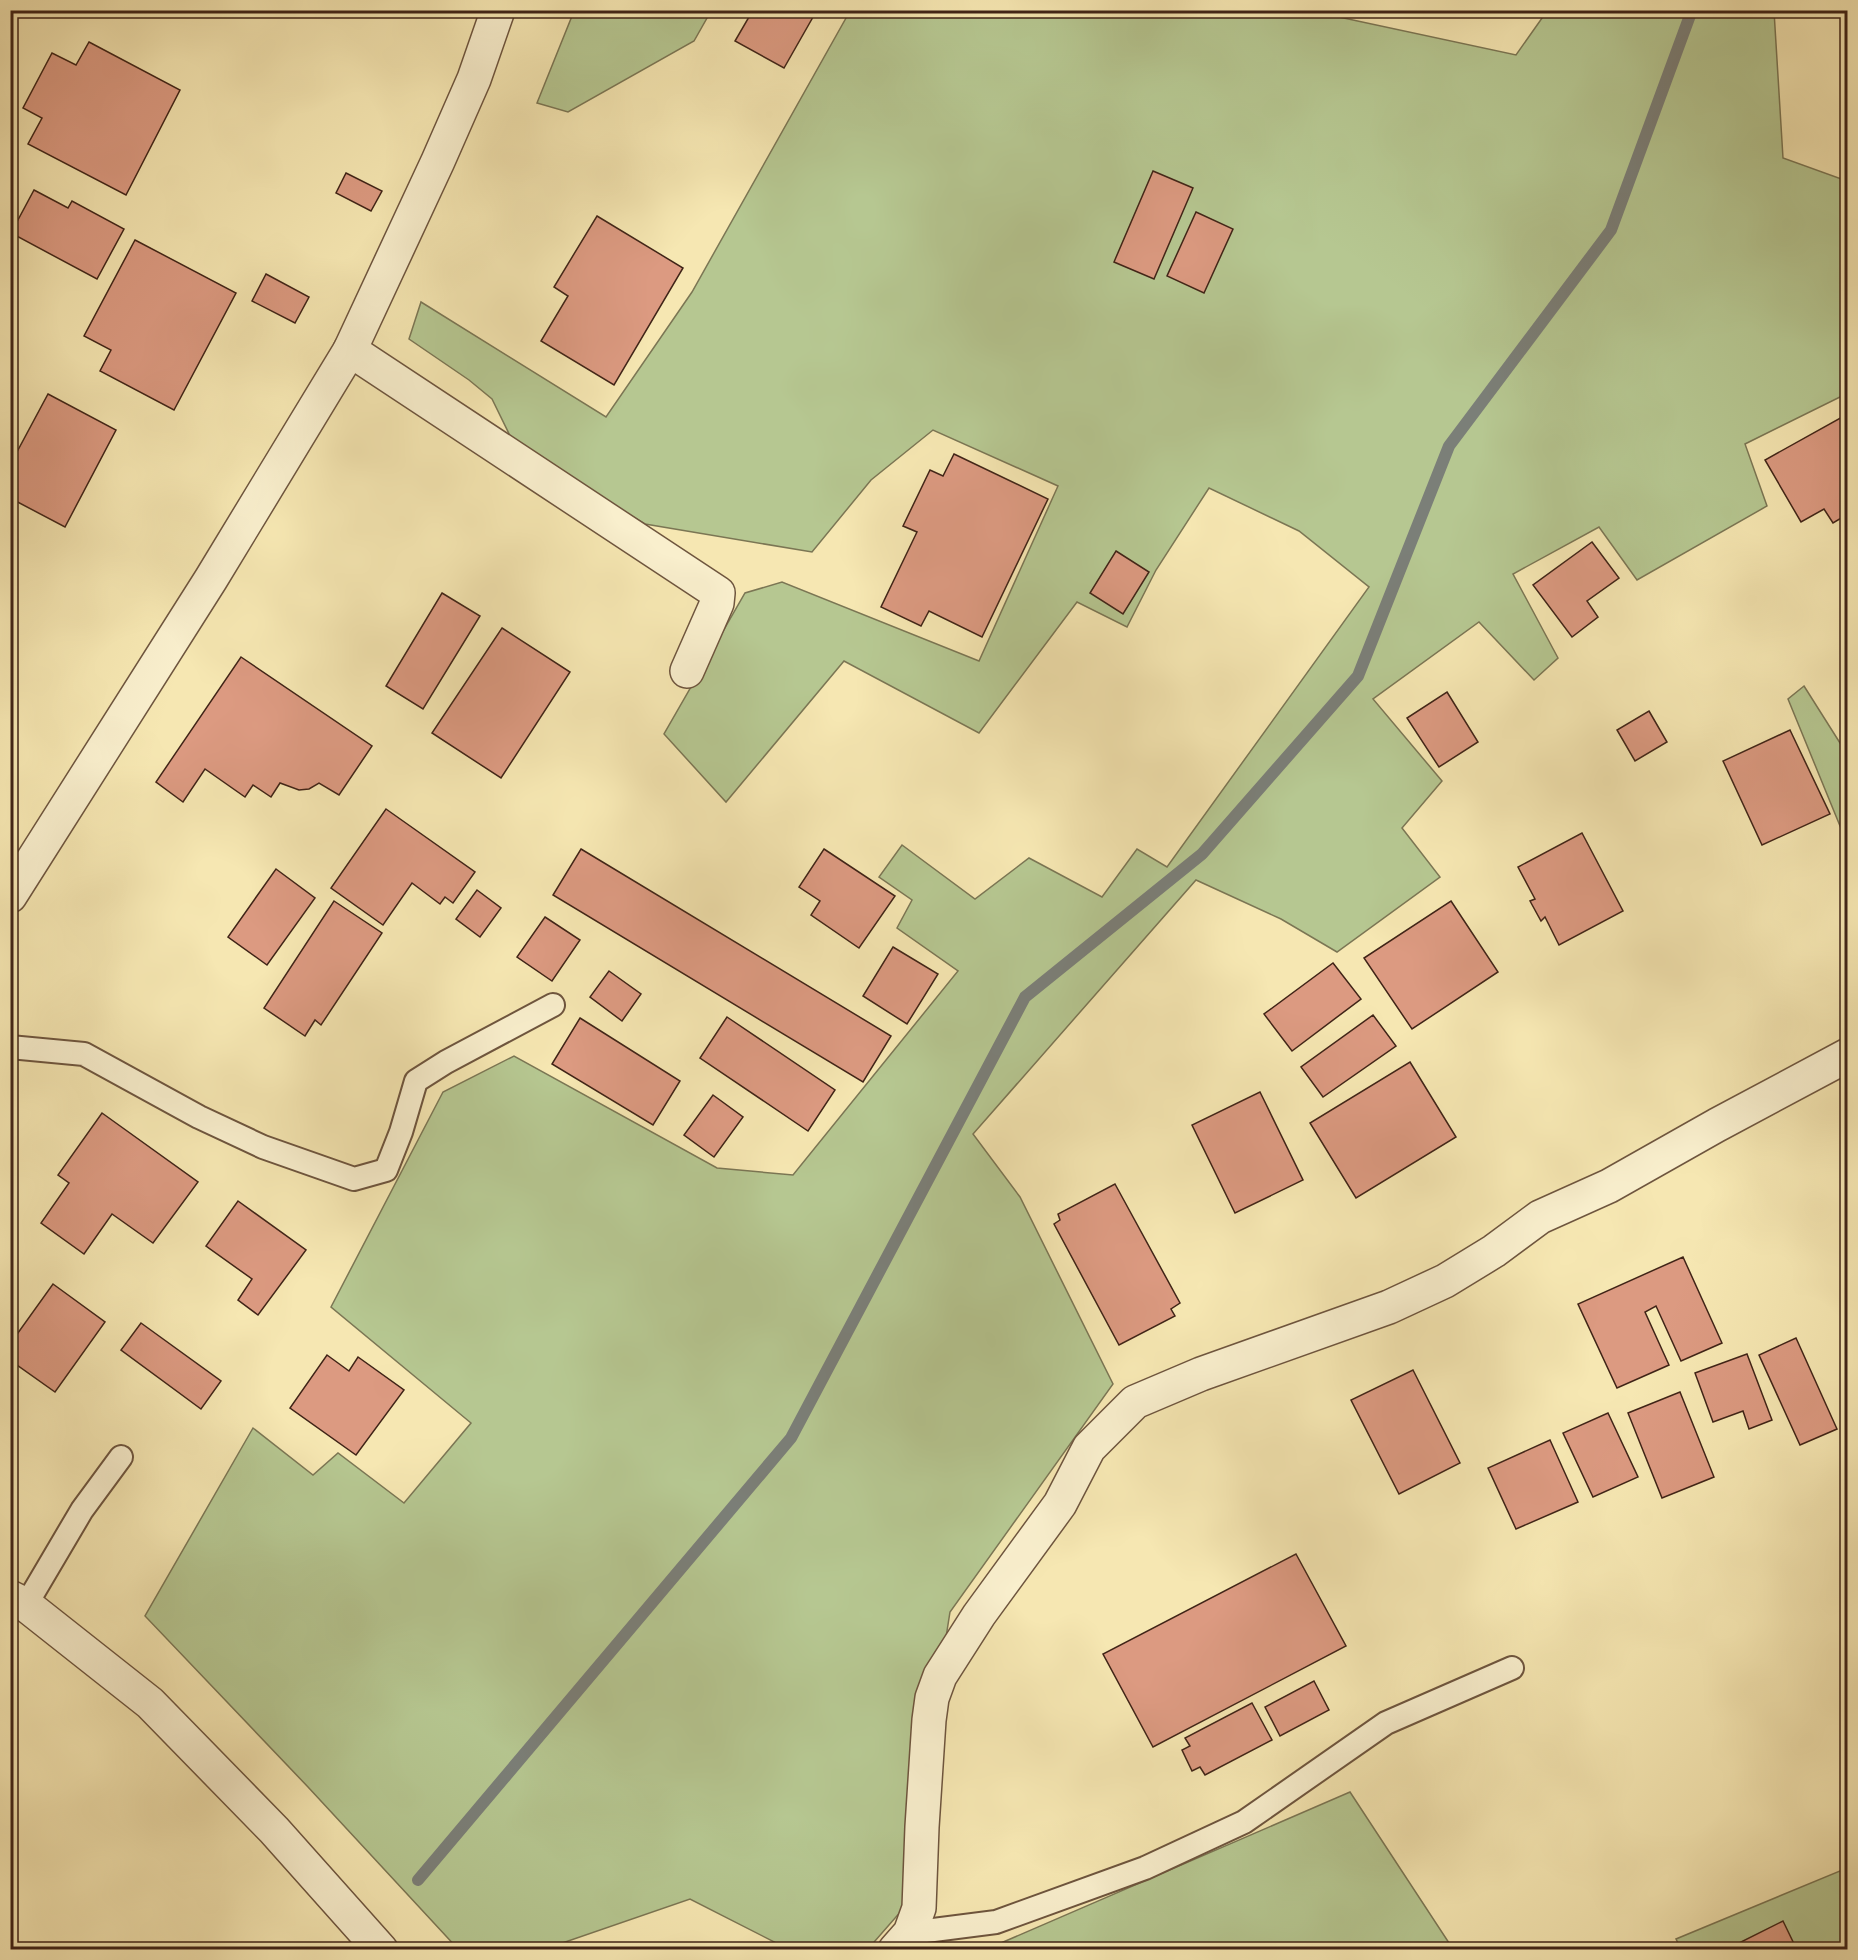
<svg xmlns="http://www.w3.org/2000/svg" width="1858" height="1960" font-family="Alegreya,serif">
  <rect width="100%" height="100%" fill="#f6e7b2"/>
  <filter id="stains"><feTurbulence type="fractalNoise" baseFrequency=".00333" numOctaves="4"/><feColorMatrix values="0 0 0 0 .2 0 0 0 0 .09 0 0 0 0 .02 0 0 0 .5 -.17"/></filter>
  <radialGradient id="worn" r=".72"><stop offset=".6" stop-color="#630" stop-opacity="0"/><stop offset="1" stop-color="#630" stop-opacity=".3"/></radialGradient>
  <!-- green -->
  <g fill="#b6c791" stroke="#7b7654" stroke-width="1.5">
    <path d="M 574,11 L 574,10 L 711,11 L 694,41 L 568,112 L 537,103 Z"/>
    <path d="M 850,11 L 1311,11 L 1516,55 L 1547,11 L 1774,11 L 1783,158 L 1847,181 L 1847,399 L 1844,395 L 1745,444 L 1767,506 L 1637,580 L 1599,527 L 1513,574 L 1558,658 L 1534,680 L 1479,622 L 1373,699 L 1442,781 L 1402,828 L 1440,877 L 1337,952 L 1281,919 L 1196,880 L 973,1134 L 1020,1197 L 1113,1384 L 950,1612 L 903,1909 L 868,1949 L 788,1949 L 690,1899 L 545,1949 L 458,1949 L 308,1787 L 145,1616 L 253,1428 L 313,1475 L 338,1453 L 404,1503 L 471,1423 L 331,1307 L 443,1092 L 514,1056 L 717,1168 L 793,1175 L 958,971 L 897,928 L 912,900 L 879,877 L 902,845 L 975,899 L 1029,858 L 1102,897 L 1137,849 L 1167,867 L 1369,587 L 1299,531 L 1209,488 L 1156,570 L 1127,627 L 1077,602 L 979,733 L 844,661 L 726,802 L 664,734 L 745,593 L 782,582 L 979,661 L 1058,486 L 933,430 L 871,480 L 812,552 L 645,524 L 515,446 L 492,399 L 469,380 L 409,339 L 421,302 L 606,417 L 692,292 Z"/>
    <path d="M 1804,686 L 1847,754 L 1847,843 L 1788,699 Z"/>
    <path d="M 1350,1792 L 1453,1949 L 987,1949 Z"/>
    <path d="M 1847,1868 L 1847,1949 L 1681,1949 L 1676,1939 Z"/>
  </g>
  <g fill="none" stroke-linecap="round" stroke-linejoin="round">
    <!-- stream -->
    <path stroke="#7b7f78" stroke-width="12" d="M 418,1880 L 791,1438 L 1025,997 L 1202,854 L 1358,676 L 1449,446 L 1611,230 L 1692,10"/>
  </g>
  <!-- building -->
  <g fill="#dc9a81" stroke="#402417" stroke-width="1.5">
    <path d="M 753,10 L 817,10 L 784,68 L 735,41 Z"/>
    <path d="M 89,42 L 180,90 L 126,195 L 28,144 L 42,118 L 23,108 L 52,53 L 76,65 Z"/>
    <path d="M 1153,171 L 1193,188 L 1154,279 L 1114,262 Z"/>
    <path d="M 346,173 L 382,191 L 371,211 L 336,193 Z"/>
    <path d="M 34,190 L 68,208 L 72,201 L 124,229 L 97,279 L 11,233 Z"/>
    <path d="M 1196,212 L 1233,229 L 1204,293 L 1167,276 Z"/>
    <path d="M 597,216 L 683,268 L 614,385 L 541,341 L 568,296 L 554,287 Z"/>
    <path d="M 135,240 L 236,293 L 174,410 L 100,371 L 111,350 L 84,336 Z"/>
    <path d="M 266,274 L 309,297 L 295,323 L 252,301 Z"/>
    <path d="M 48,394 L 116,430 L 65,527 L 10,498 L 10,465 Z"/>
    <path d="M 1844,416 L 1848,423 L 1848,514 L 1833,523 L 1824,509 L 1801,522 L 1765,460 Z"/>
    <path d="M 954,454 L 1048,499 L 982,637 L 929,611 L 921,626 L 881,607 L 917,532 L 903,526 L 930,470 L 943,476 Z"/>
    <path d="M 1592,542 L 1619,578 L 1587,601 L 1598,617 L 1572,637 L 1533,585 Z"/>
    <path d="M 1116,551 L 1149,572 L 1123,614 L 1090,593 Z"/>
    <path d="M 442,593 L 480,616 L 423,709 L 386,686 Z"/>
    <path d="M 502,628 L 570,672 L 501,778 L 432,733 Z"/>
    <path d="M 241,657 L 372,746 L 339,795 L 319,783 L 309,789 L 299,790 L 280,783 L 271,797 L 253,785 L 245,797 L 205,769 L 183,802 L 156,782 Z"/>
    <path d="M 1447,692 L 1478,742 L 1439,767 L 1407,718 Z"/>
    <path d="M 1649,711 L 1667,742 L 1635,761 L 1617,730 Z"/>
    <path d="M 1790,730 L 1830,814 L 1762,845 L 1723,761 Z"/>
    <path d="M 386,809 L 475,872 L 453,903 L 445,897 L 440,904 L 412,883 L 383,925 L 331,888 Z"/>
    <path d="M 1582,833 L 1623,911 L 1559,945 L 1545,917 L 1541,921 L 1530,901 L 1535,899 L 1518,867 Z"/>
    <path d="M 581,849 L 891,1036 L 863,1082 L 553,895 Z"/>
    <path d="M 824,849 L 895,896 L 859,948 L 811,915 L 820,901 L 799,887 Z"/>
    <path d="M 276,869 L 315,898 L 267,965 L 228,937 Z"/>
    <path d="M 477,890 L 501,908 L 480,937 L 456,919 Z"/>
    <path d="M 334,901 L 382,933 L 321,1025 L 315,1020 L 305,1036 L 264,1008 Z"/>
    <path d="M 1451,901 L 1498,972 L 1412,1029 L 1364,958 Z"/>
    <path d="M 545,917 L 580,940 L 552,981 L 517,957 Z"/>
    <path d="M 893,947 L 938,974 L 907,1024 L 863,996 Z"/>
    <path d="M 1333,963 L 1361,999 L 1292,1051 L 1264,1014 Z"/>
    <path d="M 609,971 L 641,994 L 622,1021 L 590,997 Z"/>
    <path d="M 1373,1015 L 1396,1046 L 1323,1097 L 1301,1067 Z"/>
    <path d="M 727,1017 L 835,1090 L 808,1131 L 700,1058 Z"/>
    <path d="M 580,1018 L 680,1081 L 653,1125 L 552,1064 Z"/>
    <path d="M 1410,1062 L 1456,1137 L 1356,1198 L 1310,1123 Z"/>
    <path d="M 1260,1092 L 1303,1180 L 1235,1213 L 1192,1125 Z"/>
    <path d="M 713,1095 L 743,1117 L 714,1157 L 684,1135 Z"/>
    <path d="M 102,1113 L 198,1182 L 153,1243 L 112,1214 L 84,1254 L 41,1223 L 69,1183 L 58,1175 Z"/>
    <path d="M 1115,1184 L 1180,1303 L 1171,1309 L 1175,1316 L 1119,1345 L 1054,1224 L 1060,1220 L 1058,1214 Z"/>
    <path d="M 238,1201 L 306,1250 L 258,1315 L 238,1300 L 252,1279 L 206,1246 Z"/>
    <path d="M 1683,1257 L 1722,1343 L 1681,1361 L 1656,1306 L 1645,1312 L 1669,1365 L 1617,1388 L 1578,1304 Z"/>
    <path d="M 53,1284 L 105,1322 L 55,1392 L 10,1360 L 10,1344 Z"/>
    <path d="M 141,1323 L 221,1381 L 201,1409 L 121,1350 Z"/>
    <path d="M 1796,1338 L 1837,1429 L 1800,1445 L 1759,1355 Z"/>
    <path d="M 1747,1354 L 1772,1420 L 1749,1429 L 1743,1411 L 1713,1422 L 1695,1373 Z"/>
    <path d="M 327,1355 L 349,1371 L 358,1357 L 404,1390 L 356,1455 L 290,1408 Z"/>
    <path d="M 1413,1370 L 1460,1463 L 1399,1494 L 1351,1400 Z"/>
    <path d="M 1680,1392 L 1714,1477 L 1662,1498 L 1628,1413 Z"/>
    <path d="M 1608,1413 L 1638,1477 L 1593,1497 L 1563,1433 Z"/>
    <path d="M 1550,1440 L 1578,1502 L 1516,1529 L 1488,1468 Z"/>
    <path d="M 1296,1554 L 1346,1646 L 1153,1747 L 1103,1654 Z"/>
    <path d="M 1314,1681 L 1329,1710 L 1280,1736 L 1265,1707 Z"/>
    <path d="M 1252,1703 L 1272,1740 L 1205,1775 L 1200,1767 L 1192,1771 L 1182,1750 L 1190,1746 L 1185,1738 Z"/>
    <path d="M 1783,1921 L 1797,1950 L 1725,1950 Z"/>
  </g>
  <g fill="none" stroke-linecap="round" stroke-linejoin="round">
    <!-- lane casing -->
    <g stroke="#6e553e" stroke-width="26">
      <g id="lane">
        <path d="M 10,1047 L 84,1054 L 199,1117 L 263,1147 L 354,1179 L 386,1170 L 401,1132 L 416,1081 L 446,1062 L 553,1005"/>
        <path d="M 26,1605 L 82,1510 L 121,1457"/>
        <path d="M 910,1933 L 996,1922 L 1145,1868 L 1244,1822 L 1386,1723 L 1512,1668"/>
      </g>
    </g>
    <!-- street casing -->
    <g stroke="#6e553e" stroke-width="36">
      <g id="street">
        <path d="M 350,350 L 718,593 L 717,603 L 687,671"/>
        <path d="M 10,896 L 211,579 L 350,350 L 438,161 L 474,79 L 498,10"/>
        <path d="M 10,1597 L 26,1605 L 150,1703 L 274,1830 L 381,1950"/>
        <path d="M 895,1950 L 910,1933 L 919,1908 L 922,1827 L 929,1720 L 932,1698 L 940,1676 L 979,1615 L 1060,1504 L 1089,1448 L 1135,1402 L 1201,1374 L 1389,1307 L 1445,1281 L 1494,1251 L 1540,1217 L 1609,1186 L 1717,1125 L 1848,1055"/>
      </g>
    </g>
    <!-- lane -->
    <use href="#lane" stroke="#f9efcd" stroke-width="22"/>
    <!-- street -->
    <use href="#street" stroke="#f9efcd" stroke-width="33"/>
  </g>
  <!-- margin -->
  <rect width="1858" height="1960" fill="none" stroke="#f6e7b2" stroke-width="36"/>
  <rect x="12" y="12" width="1834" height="1936" fill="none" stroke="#402417" stroke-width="3"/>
  <rect x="18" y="18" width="1822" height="1924" fill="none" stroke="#402417" stroke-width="1.5"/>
  <rect width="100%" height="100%" filter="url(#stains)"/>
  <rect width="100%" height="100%" fill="url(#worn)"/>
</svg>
